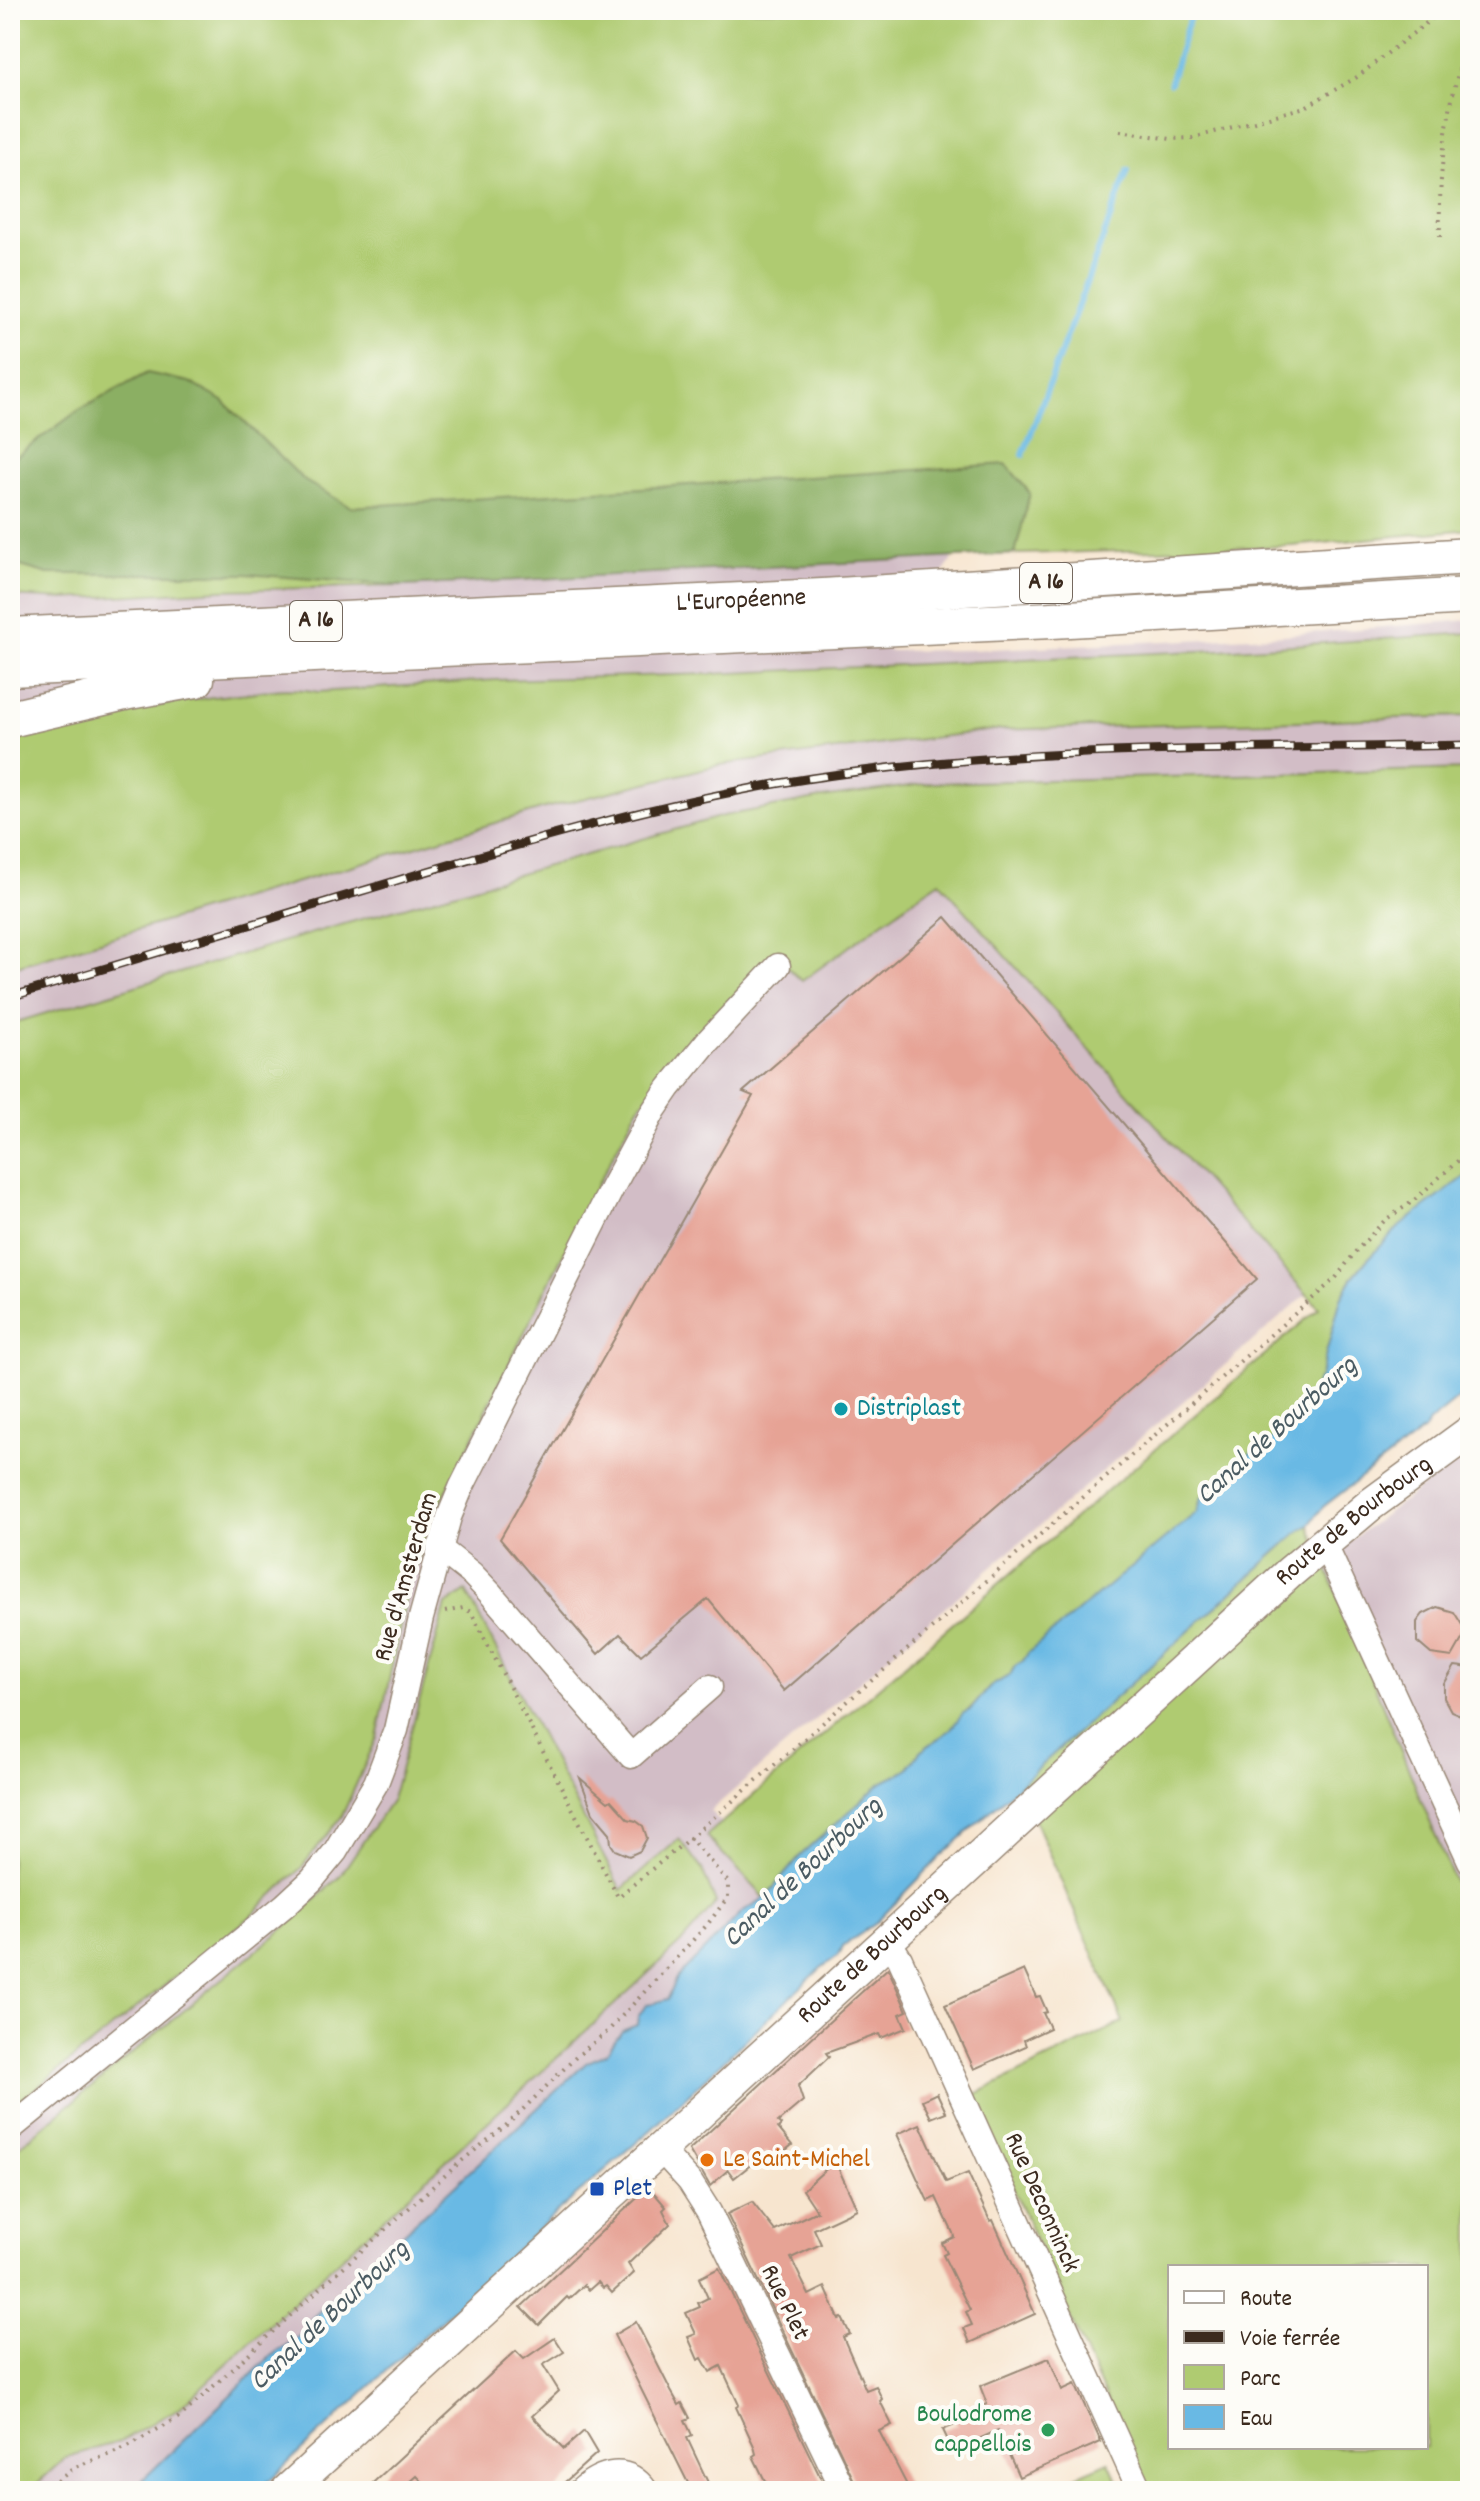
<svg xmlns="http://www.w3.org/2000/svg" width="1480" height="2501" font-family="Dekko,sans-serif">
  <rect width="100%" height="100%" fill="#fdfcf7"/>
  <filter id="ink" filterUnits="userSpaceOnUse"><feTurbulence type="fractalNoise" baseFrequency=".0125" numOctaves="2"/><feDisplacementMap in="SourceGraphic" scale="16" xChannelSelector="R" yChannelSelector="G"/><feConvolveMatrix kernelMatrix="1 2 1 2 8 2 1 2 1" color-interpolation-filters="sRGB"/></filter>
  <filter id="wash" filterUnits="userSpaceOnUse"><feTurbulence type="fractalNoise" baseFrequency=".006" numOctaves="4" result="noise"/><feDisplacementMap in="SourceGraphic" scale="32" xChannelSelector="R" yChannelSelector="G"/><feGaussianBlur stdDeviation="1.8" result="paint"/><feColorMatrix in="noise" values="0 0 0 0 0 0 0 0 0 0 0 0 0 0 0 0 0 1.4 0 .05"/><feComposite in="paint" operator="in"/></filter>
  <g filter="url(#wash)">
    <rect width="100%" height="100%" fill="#f7e5cf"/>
    <!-- industrial -->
    <g fill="#d2bdc6">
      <path d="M 955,556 L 887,651 L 971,650 L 1272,636 L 1470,620 L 1470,769 L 932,783 L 822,798 L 802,981 L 938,881 L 1307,1294 L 710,1811 L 779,1881 L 765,1898 L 743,1911 L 677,1978 L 668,1999 L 658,2000 L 637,2025 L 622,2031 L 607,2053 L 586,2063 L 310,2320 L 304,2333 L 271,2356 L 131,2491 L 10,2491 L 10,596 L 64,599 L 222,590 L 404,586 Z"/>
      <path d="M 1470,1451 L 1470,1920 L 1323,1561 Z"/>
    </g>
    <!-- green -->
    <g fill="#afcb71" stroke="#757a48" stroke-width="2" fill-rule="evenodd">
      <path d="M 10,10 L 1470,10 L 1470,529 L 1292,546 L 955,556 L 404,586 L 222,590 L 64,599 L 10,596 Z"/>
      <path d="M 1470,633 L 1470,716 L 994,730 L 719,765 L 545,808 L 10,968 L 10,739 C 86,721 161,702 239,694 C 266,691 291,686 318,692 L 496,680 L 710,674 L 1219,650 Z"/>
      <path d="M 1470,769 L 1470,1173 L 1400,1227 L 1367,1260 L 1353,1276 L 1341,1298 L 1320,1376 L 1302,1410 L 1276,1437 L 1254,1450 L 1233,1468 L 1220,1487 L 1199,1503 L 1198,1512 L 1029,1653 L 1023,1661 L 1015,1666 L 1010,1675 L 990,1687 L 950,1730 L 920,1752 L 907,1770 L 881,1783 L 800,1856 L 765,1898 L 706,1836 L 1319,1308 L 939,881 L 802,981 L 774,955 L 701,1029 L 638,1108 L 590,1199 L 430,1525 L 407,1594 L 377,1738 L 342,1816 L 301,1868 L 249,1918 L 10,2109 L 10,1024 L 288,940 L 723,816 L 822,798 L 932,783 Z"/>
      <path d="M 1309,1525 L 1470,1920 L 1470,2491 L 1147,2491 L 972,2096 L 1123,2022 L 1019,1785 L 1298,1532 ZM 1170,2267 L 1426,2267 L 1426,2447 L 1170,2447 Z"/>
      <path d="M 466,1591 L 621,1890 L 679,1839 L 702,1869 L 716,1903 L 685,1939 L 179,2408 L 119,2442 L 66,2457 L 29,2491 L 10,2491 L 10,2154 L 284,1928 L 339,1877 L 392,1799 L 446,1605 Z"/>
      <path d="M 1109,2462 L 1122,2491 L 1042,2491 Z"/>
    </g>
    <!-- forest -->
    <path fill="#8baf63" stroke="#636c40" stroke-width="2" d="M 147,373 L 189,382 L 223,401 L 305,481 L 351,507 L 1006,464 L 1030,493 L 1015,554 L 404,586 L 246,574 L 48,574 L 10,563 L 10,461 L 79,410 Z"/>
    <!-- water -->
    <path fill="#69b9e4" stroke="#527281" stroke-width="2" d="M 1470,1173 L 1470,1389 L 1427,1424 L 1425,1429 L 1336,1497 L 1323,1507 L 1309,1525 L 1298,1532 L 940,1857 L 875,1924 L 843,1946 L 839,1955 L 821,1968 L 652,2129 L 556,2213 L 258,2491 L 131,2491 L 271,2356 L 304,2333 L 310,2320 L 586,2063 L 607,2053 L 622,2031 L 637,2025 L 638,2017 L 646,2005 L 668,1999 L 677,1978 L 743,1911 L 765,1898 L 800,1856 L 881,1783 L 907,1770 L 920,1752 L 950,1730 L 963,1713 L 970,1710 L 990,1687 L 1010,1675 L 1015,1666 L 1023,1661 L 1028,1653 L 1197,1512 L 1202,1497 L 1220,1487 L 1233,1468 L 1254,1450 L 1276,1437 L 1302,1410 L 1320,1376 L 1341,1298 L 1353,1277 L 1367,1260 L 1400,1226 Z"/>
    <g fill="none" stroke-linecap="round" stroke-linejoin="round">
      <!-- stream -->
      <g stroke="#69b9e4" stroke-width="6">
        <path d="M 1170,83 L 1192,10"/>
        <path d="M 1023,455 L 1128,170"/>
      </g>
    </g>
    <g id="blocks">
      <!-- building -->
      <g fill="#e6a395">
        <path d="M 946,917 L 1257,1279 L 784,1691 L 708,1599 L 641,1655 L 620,1634 L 598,1654 L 500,1539 L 753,1096 L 743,1092 Z"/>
        <path d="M 1437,1607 L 1454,1612 L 1464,1628 L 1464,1636 L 1452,1657 L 1431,1654 L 1417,1642 L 1417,1622 L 1423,1614 Z"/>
        <path d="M 1455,1666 L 1470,1668 L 1470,1719 L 1451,1711 L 1444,1698 L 1444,1684 Z"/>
        <path d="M 580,1778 L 608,1802 L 611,1800 L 628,1819 L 636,1821 L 643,1826 L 647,1838 L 640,1851 L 629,1856 L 615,1850 L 611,1844 L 610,1833 L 593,1813 Z"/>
        <path d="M 888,1968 L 907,2011 L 900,2014 L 906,2028 L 881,2038 L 879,2034 L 826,2053 L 829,2057 L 798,2086 L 803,2101 L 778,2122 L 781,2125 L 778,2128 L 792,2145 L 773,2160 L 767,2152 L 734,2178 L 728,2170 L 710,2186 L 689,2150 Z"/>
        <path d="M 1024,1970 L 1036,1997 L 1040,1996 L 1047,2012 L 1043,2013 L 1050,2028 L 1024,2040 L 1026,2046 L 974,2069 L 945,2005 Z"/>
        <path d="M 937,2093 L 946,2112 L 931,2118 L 922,2100 Z"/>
        <path d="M 920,2124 L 946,2182 L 968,2173 L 990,2221 L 993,2220 L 1035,2314 L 970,2343 L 964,2328 L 972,2325 L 966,2312 L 970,2310 L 943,2255 L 947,2253 L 942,2243 L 954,2237 L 953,2233 L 936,2197 L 928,2201 L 926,2197 L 897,2134 Z"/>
        <path d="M 835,2161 L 857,2209 L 814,2229 L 821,2244 L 791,2258 L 809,2295 L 825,2287 L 839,2319 L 842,2318 L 850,2334 L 843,2337 L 866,2390 L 876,2386 L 882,2399 L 880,2401 L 892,2425 L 879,2431 L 910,2491 L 859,2491 L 727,2214 L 752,2202 L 775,2231 L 817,2211 L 803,2190 Z"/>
        <path d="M 649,2187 L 666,2207 L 663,2210 L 670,2224 L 628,2264 L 634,2273 L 612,2293 L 606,2286 L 603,2288 L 598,2282 L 589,2290 L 584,2285 L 569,2299 L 567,2297 L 539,2325 L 521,2307 Z"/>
        <path d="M 719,2268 L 827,2491 L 770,2491 L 753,2456 L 756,2454 L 754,2446 L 736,2407 L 739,2405 L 721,2366 L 710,2372 L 702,2358 L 698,2360 L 688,2337 L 696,2334 L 686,2313 L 700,2307 L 698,2303 L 708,2298 L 699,2278 Z"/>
        <path d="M 636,2322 L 671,2391 L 679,2405 L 682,2403 L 690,2418 L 685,2420 L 692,2435 L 687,2438 L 712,2491 L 692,2491 L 614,2335 Z"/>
        <path d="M 555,2338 L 564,2352 L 543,2365 L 559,2391 L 532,2416 L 564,2449 L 584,2431 L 597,2453 L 555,2491 L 431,2491 L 417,2476 L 400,2491 L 364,2491 L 516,2351 L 524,2359 Z"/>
        <path d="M 1049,2358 L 1062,2390 L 1075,2384 L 1101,2442 L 1019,2477 L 998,2430 L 953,2451 L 943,2430 L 957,2424 L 954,2418 L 987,2404 L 980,2386 Z"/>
      </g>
    </g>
  </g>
  <g filter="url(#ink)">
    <use href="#blocks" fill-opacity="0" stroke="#998876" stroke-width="2"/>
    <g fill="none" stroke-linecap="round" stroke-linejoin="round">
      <!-- minor casing -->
      <g stroke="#998876" stroke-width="27">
        <g id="minor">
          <path d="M 1324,1543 L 1470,1861"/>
          <path d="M 439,1548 L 472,1574 L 491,1594 L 631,1756 L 710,1687"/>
          <path d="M 888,1940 L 900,1959 L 1140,2491"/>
          <path d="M 10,2129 L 285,1905 L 312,1880 L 335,1852 L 376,1783 L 396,1730 L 421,1618 L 449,1517 L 461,1488 L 613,1186 L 654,1110 L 669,1088 L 706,1043 L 778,966"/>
          <path d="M 660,2149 L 690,2182 L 709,2212 L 844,2491"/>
          <path d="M 580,2491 C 601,2472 627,2464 646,2491"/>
        </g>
      </g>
      <!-- major casing -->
      <g stroke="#998876" stroke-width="35">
        <g id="major">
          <path id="s1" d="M 287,2491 L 1289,1573 L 1370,1505 L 1470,1432"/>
        </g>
      </g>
      <!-- highway casing -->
      <g stroke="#998876" stroke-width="39">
        <g id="highway">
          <path id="s2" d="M 10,636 L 823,597 L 1470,556"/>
          <path d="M 10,668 L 1052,620 L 1470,596"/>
          <path d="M 10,719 L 129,691 L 196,679"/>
        </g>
      </g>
      <!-- path -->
      <g stroke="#998876" stroke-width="4" stroke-dasharray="2 6" stroke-linecap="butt">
        <path d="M 1120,131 L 1171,139 L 1193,138 L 1305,107 L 1357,77 L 1443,10"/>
        <path d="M 1440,237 C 1438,165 1448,100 1470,32"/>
        <path d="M 445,1612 L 463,1608 L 471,1612 L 618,1897 L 690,1838"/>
        <path d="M 45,2491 L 75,2467 L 121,2450 L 181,2416 L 329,2280 L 459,2163 L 509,2123 L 577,2056 L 607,2032 L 707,1925 L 728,1897 L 728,1882 L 690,1838 L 1335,1279 L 1356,1251 L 1385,1220 L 1412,1202 L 1470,1150"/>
      </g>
      <!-- minor -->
      <use href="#minor" stroke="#fff" stroke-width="24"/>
      <!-- major -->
      <use href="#major" stroke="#fff" stroke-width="32"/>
      <!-- highway -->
      <use href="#highway" stroke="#fff" stroke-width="36"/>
      <!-- rail casing -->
      <g stroke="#3b2a1e" stroke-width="9">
        <path id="rail" d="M 10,997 C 142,957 273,918 405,878 C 539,838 673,799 812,778 C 1030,745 1250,750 1470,745"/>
      </g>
      <!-- rail -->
      <use href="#rail" stroke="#fdfcf7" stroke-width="6" stroke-dasharray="18" stroke-linecap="butt"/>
    </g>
  </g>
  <!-- markers -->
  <circle fill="#0f9aa8" stroke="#fdfcf7" stroke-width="3" cx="841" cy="1409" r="8"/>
  <circle fill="#e8710a" stroke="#fdfcf7" stroke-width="3" cx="707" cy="2160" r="8"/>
  <rect fill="#1a4fb4" stroke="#fdfcf7" stroke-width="3" x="589" y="2181" width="16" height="16" rx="4"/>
  <circle fill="#2e9e5b" stroke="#fdfcf7" stroke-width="3" cx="1048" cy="2430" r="8"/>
  <g text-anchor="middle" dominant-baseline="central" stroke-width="8" stroke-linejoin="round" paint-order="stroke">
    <!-- shield labels -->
    <g fill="#fdfcf7" stroke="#75695f" stroke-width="2">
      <rect x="1020" y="563" width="52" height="40" rx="6"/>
      <rect x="290" y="601" width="52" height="40" rx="6"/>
    </g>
    <g font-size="24" font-weight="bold" fill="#3b2a1e">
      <text x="1046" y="583">A 16</text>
      <text x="316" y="621">A 16</text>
    </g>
    <!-- street labels -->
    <g font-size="26" fill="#3b2a1e" stroke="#fdfcf7">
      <text stroke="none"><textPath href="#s2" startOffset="732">L'Européenne</textPath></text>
      <text stroke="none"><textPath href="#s1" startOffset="1442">Route de Bourbourg</textPath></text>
      <text transform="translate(407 1577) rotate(-74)">Rue d'Amsterdam</text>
      <text stroke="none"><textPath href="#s1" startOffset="794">Route de Bourbourg</textPath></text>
      <text transform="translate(1041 2203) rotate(66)">Rue Deconninck</text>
      <text transform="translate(784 2303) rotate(64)">Rue Plet</text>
    </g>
    <!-- culture labels -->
    <g font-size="26" fill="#0d838f" stroke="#fdfcf7" text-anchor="start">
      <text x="857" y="1409">Distriplast</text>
    </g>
    <!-- food labels -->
    <g font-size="26" fill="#c56008" stroke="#fdfcf7" text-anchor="start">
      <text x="723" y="2160">Le Saint-Michel</text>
    </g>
    <!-- transit labels -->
    <g font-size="26" fill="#164399" stroke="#fdfcf7" text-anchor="start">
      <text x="613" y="2189">Plet</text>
    </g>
    <!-- leisure labels -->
    <g font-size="26" fill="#27864d" stroke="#fdfcf7" text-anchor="end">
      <text x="1032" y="2415">Boulodrome<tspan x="1032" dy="30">cappellois</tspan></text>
    </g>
    <!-- water labels -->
    <g font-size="28" font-style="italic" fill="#4b5c63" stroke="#fdfcf7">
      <text transform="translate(1278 1432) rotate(-42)">Canal de Bourbourg</text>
      <text transform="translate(804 1874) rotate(-43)">Canal de Bourbourg</text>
      <text transform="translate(331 2317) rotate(-43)">Canal de Bourbourg</text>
    </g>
  </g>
  <!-- margin -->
  <rect width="1480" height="2501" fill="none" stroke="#fdfcf7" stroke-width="40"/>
  <!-- legend -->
  <rect x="1168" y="2265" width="260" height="184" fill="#fdfcf7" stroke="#afa8a0" stroke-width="2"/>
  <rect x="1184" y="2291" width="40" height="12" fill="#ffffff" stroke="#afa8a0" stroke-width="2"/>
  <text x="1240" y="2305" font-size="24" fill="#3b2a1e">Route</text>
  <rect x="1184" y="2331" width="40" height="12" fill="#3b2a1e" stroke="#afa8a0" stroke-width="2"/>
  <text x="1240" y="2345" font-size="24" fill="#3b2a1e">Voie ferrée</text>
  <rect x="1184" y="2365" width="40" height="24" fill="#afcb71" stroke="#afa8a0" stroke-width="2"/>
  <text x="1240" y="2385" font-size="24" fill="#3b2a1e">Parc</text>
  <rect x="1184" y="2405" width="40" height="24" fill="#69b9e4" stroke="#afa8a0" stroke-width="2"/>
  <text x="1240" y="2425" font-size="24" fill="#3b2a1e">Eau</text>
</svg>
